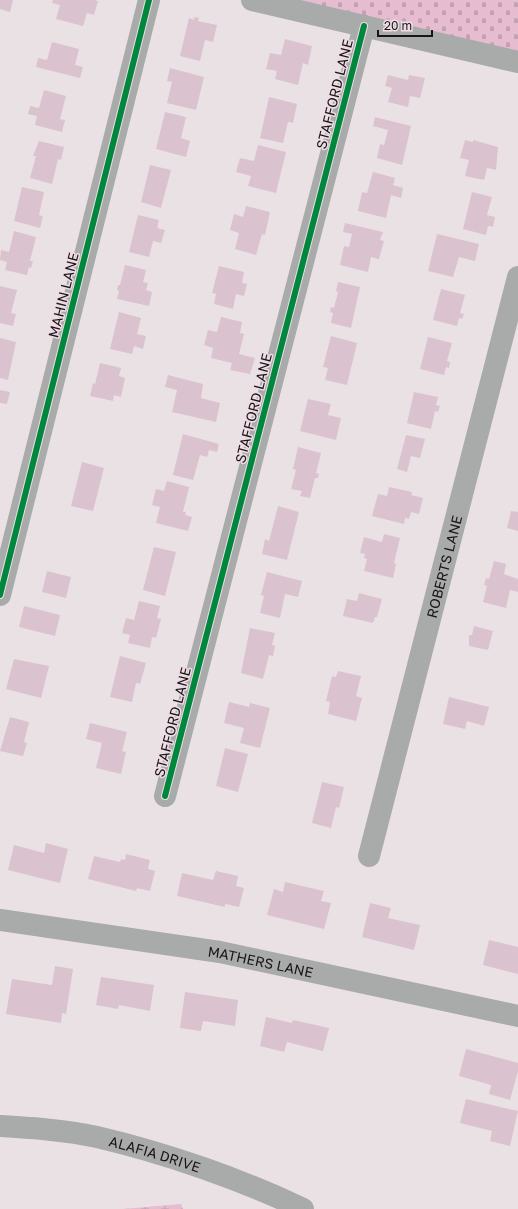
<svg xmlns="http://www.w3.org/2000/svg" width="518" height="1209" font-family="'Golos Text',sans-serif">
  <defs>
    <pattern id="wetland-marsh" width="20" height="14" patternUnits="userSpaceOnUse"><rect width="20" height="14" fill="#e5bcd0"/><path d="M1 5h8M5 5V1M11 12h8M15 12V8" fill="none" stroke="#c4a1b2"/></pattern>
    <pattern id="cemetery-stones" width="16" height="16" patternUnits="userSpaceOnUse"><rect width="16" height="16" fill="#e5bcd0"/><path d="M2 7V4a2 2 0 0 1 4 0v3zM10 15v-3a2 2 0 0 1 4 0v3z" fill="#c4a1b2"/></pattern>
  </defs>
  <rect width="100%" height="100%" fill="#eae1e5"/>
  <!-- wetland -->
  <path fill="url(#wetland-marsh)" d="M 181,1204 L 183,1209 L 123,1209 Z"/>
  <!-- cemetery -->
  <path fill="url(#cemetery-stones)" d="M 275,0 L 518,0 L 518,61 Z"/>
  <!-- building -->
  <g fill="#dac3ce">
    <path d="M 0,0 L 13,0 L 10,12 L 0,9 Z"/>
    <path d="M 53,0 L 94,0 L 98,1 L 94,15 L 87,13 L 83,26 L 56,19 L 60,5 L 52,3 Z"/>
    <path d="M 194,17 L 199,18 L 198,21 L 217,25 L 213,42 L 205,40 L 200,61 L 180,56 L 189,18 L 194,20 Z"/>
    <path d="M 285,39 L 312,46 L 308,65 L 303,63 L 298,85 L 275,79 L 277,71 L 266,69 L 270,53 L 281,55 Z"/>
    <path d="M 52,42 L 79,49 L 75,65 L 83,67 L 80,78 L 36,67 L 38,58 L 47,60 Z"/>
    <path d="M 170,68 L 204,77 L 196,110 L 167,103 L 172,82 L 167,81 Z"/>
    <path d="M 388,75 L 408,80 L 409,75 L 425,78 L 420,98 L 410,96 L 408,107 L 388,102 L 392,88 L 385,86 Z"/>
    <path d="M 44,90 L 66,96 L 60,119 L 65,120 L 62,132 L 35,125 L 37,116 L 28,114 L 30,106 L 39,108 Z"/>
    <path d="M 269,97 L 297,104 L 293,123 L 288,122 L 283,143 L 260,138 Z"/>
    <path d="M 165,112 L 186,117 L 181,138 L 190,141 L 186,157 L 156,149 Z"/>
    <path d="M 375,117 L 411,126 L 402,165 L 377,158 L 380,144 L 384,145 L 388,130 L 373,126 Z"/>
    <path d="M 465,140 L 473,142 L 473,140 L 498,147 L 496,170 L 487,168 L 484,180 L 465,176 L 469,160 L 460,158 Z"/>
    <path d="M 39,141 L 64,147 L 61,160 L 58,159 L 52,184 L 30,178 L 36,156 L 33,156 Z"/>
    <path d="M 258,145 L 286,152 L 276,193 L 248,186 L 251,176 L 236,172 L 240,158 L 254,161 Z"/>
    <path d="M 150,165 L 171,170 L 161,208 L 141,202 Z"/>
    <path d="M 373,172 L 395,178 L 393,185 L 403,188 L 401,198 L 391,195 L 386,218 L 358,211 L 362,192 L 367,193 Z"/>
    <path d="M 22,187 L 44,192 L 39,215 L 43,216 L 40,228 L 14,221 Z"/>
    <path d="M 472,192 L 492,197 L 487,215 L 495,217 L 493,227 L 488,226 L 486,235 L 463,229 Z"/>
    <path d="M 246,206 L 270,212 L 265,235 L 262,234 L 256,255 L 235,249 L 239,233 L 230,230 L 234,214 L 243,217 Z"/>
    <path d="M 138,215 L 159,220 L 157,228 L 165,230 L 161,243 L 153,241 L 149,257 L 129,252 Z"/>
    <path d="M 345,223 L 383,232 L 380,240 L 384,241 L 379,259 L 371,257 L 368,272 L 340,265 L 344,246 L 349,247 L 352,234 L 343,232 Z"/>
    <path d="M 14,231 L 36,237 L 30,261 L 33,261 L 31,268 L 29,267 L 27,275 L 5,270 L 7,262 L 0,260 L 1,250 L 9,252 Z"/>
    <path d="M 437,234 L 479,244 L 475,261 L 459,257 L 453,277 L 428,271 Z"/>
    <path d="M 125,265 L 146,270 L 143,282 L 148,283 L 146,290 L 152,292 L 149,306 L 117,299 L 119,291 L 117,290 L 118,285 L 120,285 Z"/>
    <path d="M 219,266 L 244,272 L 242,283 L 247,284 L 244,296 L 236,294 L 233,309 L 214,304 L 216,294 L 212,293 Z"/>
    <path d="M 338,282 L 360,287 L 351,328 L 331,323 L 333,313 L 330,312 L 331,307 L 334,308 L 338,292 L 336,291 Z"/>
    <path d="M 0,286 L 17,290 L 11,313 L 16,314 L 13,326 L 0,323 Z"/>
    <path d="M 441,289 L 465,295 L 460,313 L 464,314 L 462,319 L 459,318 L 457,326 L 433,320 Z"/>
    <path d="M 119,312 L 141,318 L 137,334 L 146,336 L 143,349 L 134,346 L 132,354 L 110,349 Z"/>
    <path d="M 221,317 L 242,322 L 240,333 L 244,334 L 239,354 L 255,358 L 250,374 L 230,370 L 232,363 L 211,358 L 213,348 L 204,345 L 208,330 L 217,332 Z"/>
    <path d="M 331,336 L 357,343 L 347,385 L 325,380 L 328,368 L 323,367 Z"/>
    <path d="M 428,337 L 452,343 L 447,361 L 450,362 L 449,368 L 446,367 L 444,375 L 420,369 Z"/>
    <path d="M 0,338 L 16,342 L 8,380 L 0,378 Z"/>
    <path d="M 100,363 L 121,368 L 119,376 L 125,378 L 121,397 L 114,395 L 113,401 L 90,396 L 93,383 L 95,384 Z"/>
    <path d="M 168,375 L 203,384 L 201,398 L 220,403 L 216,422 L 172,412 L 177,390 L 165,387 Z"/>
    <path d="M 0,390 L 10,392 L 7,404 L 0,403 Z"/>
    <path d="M 414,392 L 438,397 L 436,405 L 440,406 L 438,412 L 435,411 L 431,429 L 407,423 Z"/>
    <path d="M 308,399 L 331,404 L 328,415 L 341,418 L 336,440 L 300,431 Z"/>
    <path d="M 183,434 L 219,444 L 217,452 L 209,450 L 207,457 L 200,455 L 193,480 L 173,475 Z"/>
    <path d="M 406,435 L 425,439 L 420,458 L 411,456 L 407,472 L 397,469 Z"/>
    <path d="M 298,447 L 321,453 L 316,473 L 319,474 L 318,478 L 315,478 L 310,498 L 300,496 L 302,491 L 291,489 L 296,470 L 293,469 Z"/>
    <path d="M 82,462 L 104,468 L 93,511 L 71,506 Z"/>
    <path d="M 167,481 L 189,487 L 183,512 L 186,512 L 185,515 L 192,517 L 188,531 L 156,523 L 160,507 L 152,505 L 156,489 L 164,491 Z"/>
    <path d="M 389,487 L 412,492 L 411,495 L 423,498 L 419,514 L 411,512 L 409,519 L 405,518 L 404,524 L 372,516 L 378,494 L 387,496 Z"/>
    <path d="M 278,506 L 299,512 L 287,560 L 262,554 L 265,539 L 269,541 Z"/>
    <path d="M 511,511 L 518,512 L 518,531 L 507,528 Z"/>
    <path d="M 384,534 L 400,538 L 394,563 L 396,564 L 393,578 L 364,571 L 367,559 L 364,558 L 365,554 L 360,553 L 364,537 L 382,542 Z"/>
    <path d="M 154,547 L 176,552 L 165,596 L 143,590 Z"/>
    <path d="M 494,561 L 506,564 L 504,574 L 518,579 L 518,592 L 510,590 L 506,608 L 483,602 L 487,586 L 484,585 L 486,578 L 489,579 Z"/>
    <path d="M 47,571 L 71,577 L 66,598 L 42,592 Z"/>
    <path d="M 267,572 L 302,581 L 298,597 L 285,594 L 280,618 L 260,613 L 264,596 L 261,595 Z"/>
    <path d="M 359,593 L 382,599 L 377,617 L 375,617 L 373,623 L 343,616 L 347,599 L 357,601 Z"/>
    <path d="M 139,601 L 160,606 L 157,618 L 161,619 L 156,638 L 152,637 L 150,648 L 128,643 L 130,635 L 122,633 L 126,618 L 134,620 Z"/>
    <path d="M 24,606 L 60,615 L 55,636 L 19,627 Z"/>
    <path d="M 474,626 L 493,631 L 488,650 L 469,646 L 469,635 L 472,635 Z"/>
    <path d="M 250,628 L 275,633 L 272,645 L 275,646 L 273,656 L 269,655 L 263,679 L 241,673 Z"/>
    <path d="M 120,656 L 146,663 L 140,684 L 136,683 L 132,702 L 110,697 Z"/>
    <path d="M 14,659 L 49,666 L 41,698 L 6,689 Z"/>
    <path d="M 338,671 L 361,676 L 356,696 L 362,698 L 356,721 L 328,714 L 330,702 L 326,701 L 332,676 L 336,677 Z"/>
    <path d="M 449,697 L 489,707 L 484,726 L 467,721 L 465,729 L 443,724 Z"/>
    <path d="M 229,702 L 249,707 L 250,703 L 270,708 L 260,748 L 240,743 L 244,728 L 224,723 Z"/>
    <path d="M 10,717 L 29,722 L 24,742 L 27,743 L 23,756 L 0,751 Z"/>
    <path d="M 90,723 L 127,732 L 122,751 L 126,752 L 121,774 L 96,768 L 102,743 L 86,739 Z"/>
    <path d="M 225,748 L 248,754 L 238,792 L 216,786 Z"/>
    <path d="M 322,782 L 344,787 L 339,808 L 336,807 L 331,828 L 312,823 Z"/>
    <path d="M 46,843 L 68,849 L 60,883 L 8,870 L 14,845 L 44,853 Z"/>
    <path d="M 126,854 L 150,860 L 148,869 L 155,871 L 150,891 L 137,888 L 136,891 L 88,879 L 94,856 L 120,862 L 121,859 L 125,860 Z"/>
    <path d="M 216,871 L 238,876 L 236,886 L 244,888 L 239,907 L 225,904 L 225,907 L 177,896 L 182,873 L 213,880 Z"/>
    <path d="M 285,882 L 324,891 L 321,901 L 331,903 L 324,929 L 267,915 L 274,889 L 283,892 Z"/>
    <path d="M 370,903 L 391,908 L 388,918 L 420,925 L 414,950 L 362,937 Z"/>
    <path d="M 489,940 L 518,947 L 518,974 L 483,965 Z"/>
    <path d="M 55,966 L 73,969 L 66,1014 L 62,1013 L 61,1023 L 6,1014 L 12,979 L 52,985 Z"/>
    <path d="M 101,977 L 154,985 L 150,1011 L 119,1005 L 118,1009 L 96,1005 Z"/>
    <path d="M 185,992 L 238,1000 L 235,1026 L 203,1021 L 201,1031 L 180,1028 Z"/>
    <path d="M 266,1017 L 292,1023 L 293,1020 L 329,1028 L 323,1051 L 287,1042 L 284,1052 L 260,1046 Z"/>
    <path d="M 466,1049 L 518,1063 L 518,1071 L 510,1100 L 489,1094 L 491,1085 L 459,1076 Z"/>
    <path d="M 466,1099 L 518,1111 L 510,1146 L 490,1141 L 492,1131 L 460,1123 Z"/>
  </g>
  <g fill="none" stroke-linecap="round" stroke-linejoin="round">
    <!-- minor -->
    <g stroke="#a9aaaa" stroke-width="22">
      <path d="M 252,0 L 518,62"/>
      <path d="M 0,595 L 149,0"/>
      <path d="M 165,796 L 364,26"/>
      <path id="s1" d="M 369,856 L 518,277"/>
      <path id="s2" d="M 0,920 L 220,952 L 518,1016"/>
      <path id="s3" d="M 0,1126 C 32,1128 65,1130 97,1137 C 165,1153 241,1179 303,1209"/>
    </g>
    <!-- cycleway casing -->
    <g stroke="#eedde5" stroke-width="8">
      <g id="cycleway">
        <path d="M 0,595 L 149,0"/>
        <path d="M 165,796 L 364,26"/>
      </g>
    </g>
    <!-- cycleway -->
    <use href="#cycleway" stroke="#00873e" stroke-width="6"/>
  </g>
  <g text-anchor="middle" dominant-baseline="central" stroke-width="3" stroke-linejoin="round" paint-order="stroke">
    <!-- street labels -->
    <g font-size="14" fill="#1a1517" stroke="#eedde5">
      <text transform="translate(334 94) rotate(-76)">STAFFORD LANE</text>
      <text transform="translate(63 295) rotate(-76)">MAHIN LANE</text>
      <text transform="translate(253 408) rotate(-76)">STAFFORD LANE</text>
      <text stroke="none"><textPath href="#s1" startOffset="299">ROBERTS LANE</textPath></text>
      <text transform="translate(172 722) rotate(-76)">STAFFORD LANE</text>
      <text stroke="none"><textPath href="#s2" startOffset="264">MATHERS LANE</textPath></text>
      <text stroke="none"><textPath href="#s3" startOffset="158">ALAFIA DRIVE</textPath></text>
    </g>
  </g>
  <!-- scale -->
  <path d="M378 30v6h54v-6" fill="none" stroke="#1a1517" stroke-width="2"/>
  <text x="384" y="30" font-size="12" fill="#1a1517" stroke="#eedde5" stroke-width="3" paint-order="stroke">20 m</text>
</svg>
